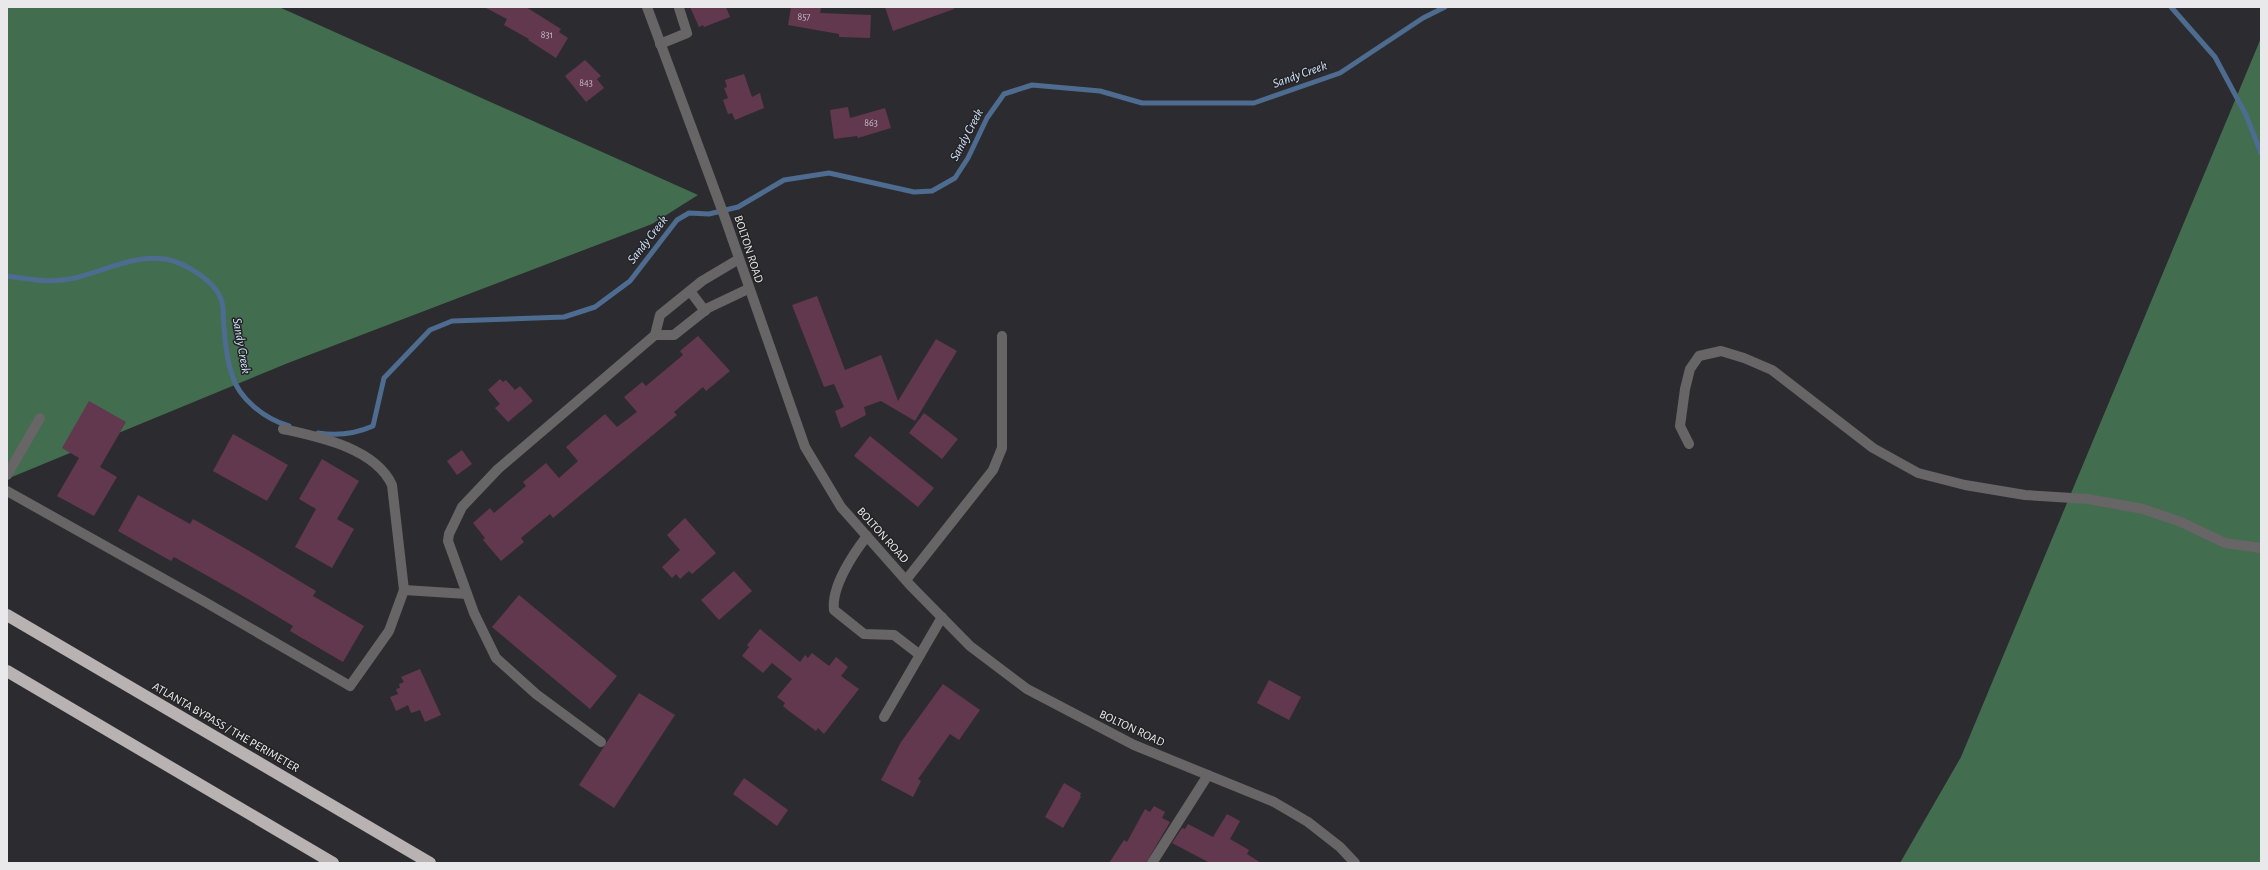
<svg xmlns="http://www.w3.org/2000/svg" width="2268" height="870" font-family="'Alegreya Sans',sans-serif">
  <rect width="100%" height="100%" fill="#2c2c30"/>
  <!-- forest -->
  <g fill="#436d4f">
    <path d="M 7,7 L 279,7 L 698,195 L 652,224 L 288,363 L 7,479 Z"/>
    <path d="M 2261,38 L 2261,863 L 1900,863 L 1961,757 Z"/>
  </g>
  <g fill="none" stroke-linecap="round" stroke-linejoin="round">
    <!-- stream -->
    <g stroke="#4d6c8f" stroke-width="5">
      <path d="M 2171,7 L 2215,57 L 2246,115 L 2261,153"/>
      <path d="M 7,276 C 28,279 49,283 70,279 C 101,273 133,254 165,259 C 184,262 218,282 222,303 C 224,310 223,319 224,327 C 225,342 227,360 232,375 C 239,399 265,419 289,426"/>
      <path d="M 318,433 C 338,436 355,434 373,426 L 384,378 L 430,330 L 452,321 L 564,317 L 595,307 L 630,281 L 677,220 L 689,213 L 709,214 L 738,207 L 784,180 L 829,173 L 914,192 L 932,191 L 955,178 L 968,158 L 987,118 L 1004,94 L 1032,85 L 1100,91 L 1142,103 L 1254,103 L 1340,73 L 1423,18 L 1445,7"/>
    </g>
  </g>
  <!-- building -->
  <g fill="#61384e">
    <path d="M 484,7 L 526,7 L 561,29 L 559,32 L 568,38 L 556,58 L 528,40 L 529,39 L 504,25 L 507,19 Z"/>
    <path d="M 690,7 L 726,7 L 730,17 L 704,27 L 703,25 L 699,27 Z"/>
    <path d="M 791,7 L 821,8 L 820,13 L 871,15 L 870,38 L 839,37 L 839,34 L 788,25 Z"/>
    <path d="M 885,7 L 954,7 L 954,9 L 893,31 Z"/>
    <path d="M 585,60 L 601,76 L 597,79 L 604,88 L 586,102 L 565,76 Z"/>
    <path d="M 744,74 L 752,97 L 760,93 L 764,108 L 735,120 L 732,113 L 728,114 L 723,100 L 728,98 L 724,88 L 727,87 L 725,80 Z"/>
    <path d="M 848,107 L 850,118 L 885,108 L 891,128 L 858,138 L 857,136 L 834,139 L 830,110 Z"/>
    <path d="M 817,296 L 845,370 L 881,355 L 898,401 L 936,339 L 957,351 L 915,421 L 881,401 L 864,407 L 866,415 L 841,428 L 835,411 L 844,407 L 834,384 L 824,387 L 792,305 Z"/>
    <path d="M 698,336 L 730,371 L 706,391 L 703,387 L 674,412 L 677,415 L 553,518 L 550,514 L 521,538 L 524,542 L 501,561 L 483,540 L 485,538 L 473,523 L 490,508 L 494,513 L 526,486 L 523,482 L 546,463 L 559,478 L 578,461 L 566,447 L 605,414 L 617,427 L 637,412 L 624,397 L 642,382 L 646,386 L 683,355 L 680,351 Z"/>
    <path d="M 500,379 L 503,382 L 506,380 L 515,390 L 520,386 L 533,401 L 508,422 L 495,408 L 500,404 L 488,390 Z"/>
    <path d="M 89,401 L 126,422 L 100,467 L 117,477 L 94,516 L 57,496 L 79,458 L 62,448 Z"/>
    <path d="M 924,413 L 958,439 L 942,459 L 909,433 Z"/>
    <path d="M 233,434 L 288,465 L 267,501 L 213,471 Z"/>
    <path d="M 870,436 L 934,488 L 918,507 L 854,456 Z"/>
    <path d="M 462,450 L 472,464 L 457,475 L 447,461 Z"/>
    <path d="M 322,459 L 359,481 L 337,519 L 354,529 L 332,568 L 295,547 L 316,509 L 299,499 Z"/>
    <path d="M 138,495 L 190,524 L 193,519 L 246,549 L 316,591 L 313,596 L 364,626 L 343,662 L 290,631 L 293,626 L 243,596 L 174,557 L 171,561 L 118,531 Z"/>
    <path d="M 685,518 L 716,553 L 692,574 L 689,571 L 680,579 L 676,574 L 672,578 L 662,567 L 680,550 L 667,535 Z"/>
    <path d="M 734,571 L 752,591 L 719,620 L 701,600 Z"/>
    <path d="M 519,595 L 617,676 L 590,709 L 492,627 Z"/>
    <path d="M 760,629 L 800,662 L 805,655 L 808,658 L 812,653 L 829,666 L 836,657 L 848,667 L 841,676 L 859,689 L 824,734 L 818,728 L 816,731 L 789,711 L 783,706 L 785,703 L 777,697 L 792,679 L 772,663 L 763,673 L 742,656 L 749,647 L 747,645 Z"/>
    <path d="M 420,669 L 441,715 L 425,722 L 420,710 L 411,713 L 408,705 L 396,711 L 390,697 L 398,694 L 396,689 L 400,688 L 399,684 L 404,682 L 401,677 Z"/>
    <path d="M 1269,680 L 1301,697 L 1289,720 L 1257,703 Z"/>
    <path d="M 943,684 L 980,710 L 959,740 L 950,734 L 918,779 L 921,781 L 913,797 L 881,780 L 901,742 Z"/>
    <path d="M 639,693 L 675,715 L 614,808 L 579,785 Z"/>
    <path d="M 744,778 L 788,810 L 777,826 L 733,794 Z"/>
    <path d="M 1064,783 L 1081,793 L 1080,796 L 1081,797 L 1063,828 L 1045,817 Z"/>
    <path d="M 1154,806 L 1165,812 L 1162,818 L 1170,822 L 1146,863 L 1109,863 L 1124,840 L 1127,842 L 1145,809 L 1150,812 Z"/>
    <path d="M 1227,814 L 1240,821 L 1230,839 L 1249,850 L 1247,854 L 1261,863 L 1210,863 L 1172,843 L 1182,828 L 1185,829 L 1188,824 L 1213,837 Z"/>
  </g>
  <g fill="none" stroke-linecap="round" stroke-linejoin="round">
    <!-- minor -->
    <g stroke="#676565" stroke-width="10">
      <path d="M 647,7 L 725,218 L 805,447 L 841,507 L 910,585 L 970,646 L 1027,689 L 1134,745 L 1274,802 L 1308,822 L 1340,847 L 1355,863"/>
      <path d="M 660,44 L 687,33 L 679,8"/>
      <path d="M 690,291 L 705,311"/>
      <path d="M 655,335 L 674,335 L 708,308 L 748,289"/>
      <path d="M 1689,444 L 1680,426 L 1685,389 L 1690,369 L 1699,356 L 1721,351 L 1744,358 L 1772,370 L 1873,448 L 1918,473 L 1965,485 L 2025,495 L 2088,499 L 2143,509 L 2181,522 L 2225,543 L 2261,548"/>
      <path d="M 7,475 L 40,418"/>
      <path d="M 7,491 L 205,602 L 350,686 L 389,631 L 404,590 L 392,485 C 375,448 319,437 283,429"/>
      <path d="M 867,536 C 853,554 831,587 834,610 L 864,634 L 894,635 L 920,655"/>
      <path d="M 906,580 L 993,470 L 1002,448 L 1002,336"/>
      <path d="M 404,590 L 467,594"/>
      <path d="M 884,717 L 942,617"/>
      <path d="M 601,742 L 536,694 L 496,658 L 474,613 L 448,541 L 449,534 L 462,507 L 498,469 L 655,335 L 660,315 L 702,281 L 739,259"/>
      <path d="M 1152,863 L 1208,775"/>
    </g>
    <!-- highway -->
    <g stroke="#b8b2b2" stroke-width="12">
      <path d="M 7,615 L 430,863"/>
      <path d="M 7,671 L 333,863"/>
    </g>
  </g>
  <g text-anchor="middle" dominant-baseline="central" stroke-width="3" stroke-linejoin="round" paint-order="stroke">
    <!-- number labels -->
    <g font-size="10" fill="#c7bdc4">
      <text x="804" y="17">857</text>
      <text x="547" y="35">831</text>
      <text x="586" y="83">843</text>
      <text x="871" y="123">863</text>
    </g>
    <!-- street labels -->
    <g font-size="12" fill="#e9e9eb" stroke="#232326">
      <text transform="translate(749 249) rotate(72)">BOLTON ROAD</text>
      <text transform="translate(883 535) rotate(48)">BOLTON ROAD</text>
      <text transform="translate(226 727) rotate(30)">ATLANTA BYPASS / THE PERIMETER</text>
      <text transform="translate(1132 728) rotate(25)">BOLTON ROAD</text>
    </g>
    <!-- water labels -->
    <g font-size="13" font-style="italic" fill="#cee2f9" stroke="#232326">
      <text transform="translate(1300 75) rotate(-20)">Sandy Creek</text>
      <text transform="translate(967 135) rotate(-62)">Sandy Creek</text>
      <text transform="translate(648 240) rotate(-52)">Sandy Creek</text>
      <text transform="translate(241 346) rotate(80)">Sandy Creek</text>
    </g>
  </g>
  <!-- border -->
  <rect width="2268" height="870" fill="none" stroke="#e9e9eb" stroke-width="16"/>
</svg>
